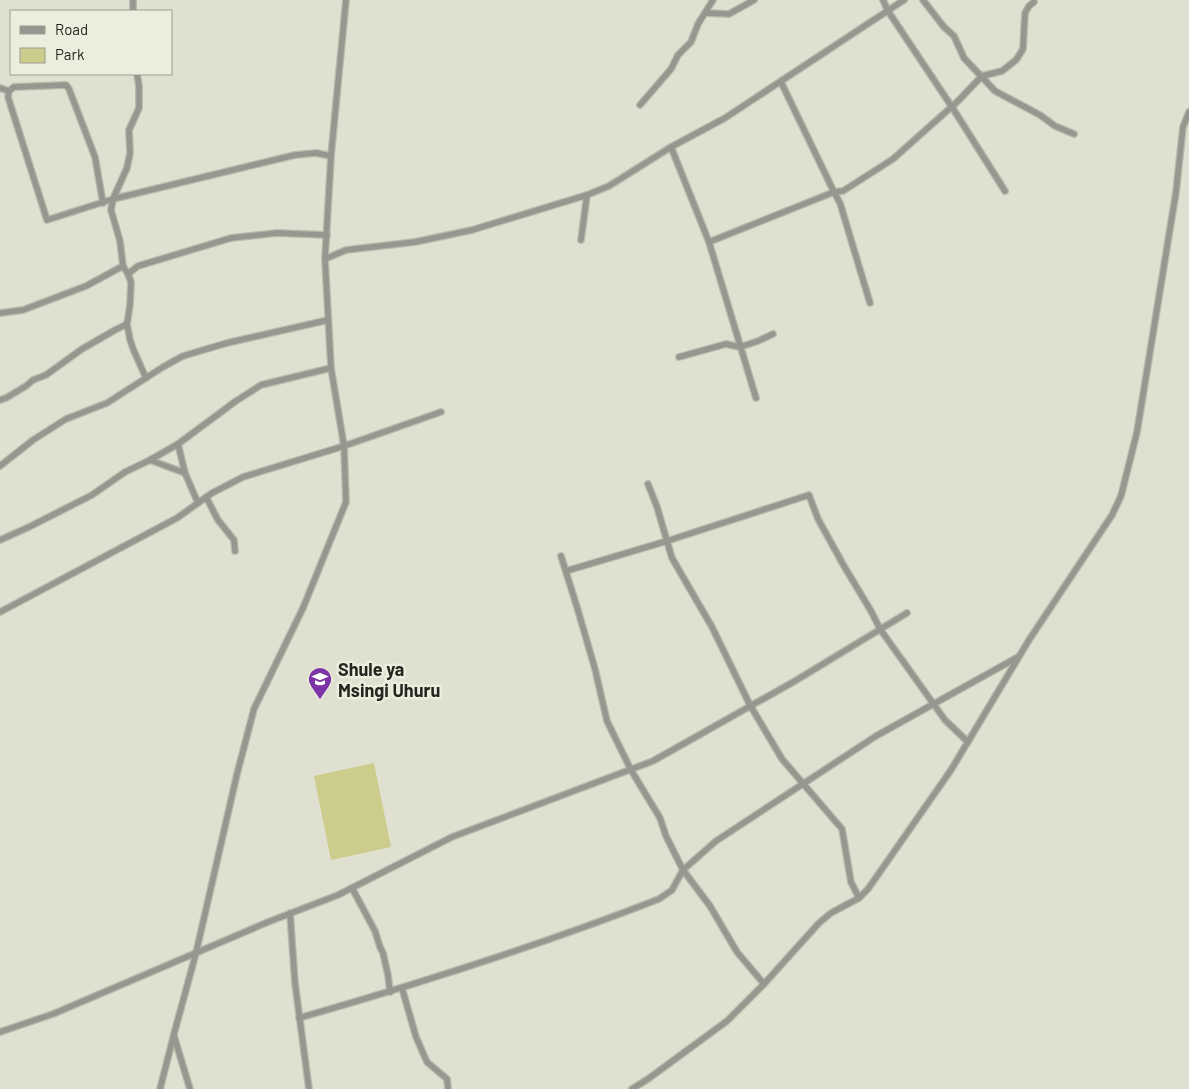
<svg xmlns="http://www.w3.org/2000/svg" width="1189" height="1089" font-family="Barlow,sans-serif">
  <rect width="100%" height="100%" fill="#dfe0d0"/>
  <!-- green -->
  <path fill="#cccc8c" d="M 374,763 L 391,847 L 331,860 L 314,776 Z"/>
  <g fill="none" stroke-linecap="round" stroke-linejoin="round">
    <!-- street casing -->
    <g stroke="#babbad" stroke-width="8">
      <g id="street">
        <path d="M 133,0 L 133,11"/>
        <path d="M 883,0 L 888,11 L 952,107 L 1005,191"/>
        <path d="M 923,0 L 944,27 L 954,36 L 964,58 L 995,91 L 1040,115 L 1055,126 L 1074,134"/>
        <path d="M 706,13 L 729,14 L 754,0"/>
        <path d="M 137,74 L 139,86 L 139,108 L 129,130 L 130,153 L 127,168 L 113,199 L 111,210 L 120,241 L 123,266 L 128,274 L 131,282 L 130,305 L 127,324 L 130,340 L 134,351 L 146,378"/>
        <path d="M 781,82 L 834,192 L 840,203 L 870,303"/>
        <path d="M 0,88 L 9,91"/>
        <path d="M 640,105 L 671,69 L 678,55 L 691,42 L 698,24 L 713,0"/>
        <path d="M 671,147 L 709,242 L 756,398"/>
        <path d="M 103,203 L 95,157 L 69,89 L 66,85 L 14,87 L 9,91 L 8,97 L 47,220 L 113,199 L 295,155 L 316,153 L 331,156"/>
        <path d="M 581,240 L 587,195"/>
        <path d="M 709,242 L 834,192 L 843,191 L 893,159 L 957,102 L 982,76 L 1002,71 L 1016,60 L 1023,49 L 1025,13 L 1029,6 L 1034,2"/>
        <path d="M 325,259 L 346,250 L 415,242 L 472,230 L 587,195 L 609,186 L 671,147 L 725,118 L 904,0"/>
        <path d="M 128,274 L 138,266 L 231,238 L 277,233 L 327,235"/>
        <path d="M 0,313 L 23,310 L 86,286 L 123,266"/>
        <path d="M 679,357 L 726,344 L 740,347 L 758,341 L 773,334"/>
        <path d="M 0,400 L 6,398 L 26,386 L 33,380 L 46,375 L 82,349 L 115,330 L 127,324"/>
        <path d="M 178,444 L 185,473 L 198,503"/>
        <path d="M 150,460 L 185,473"/>
        <path d="M 0,466 L 33,440 L 66,419 L 107,403 L 163,367 L 183,356 L 227,343 L 328,320"/>
        <path d="M 648,484 L 657,507 L 672,558 L 712,627 L 750,705 L 782,759 L 842,829 L 851,882 L 859,898"/>
        <path d="M 206,497 L 218,520 L 234,540 L 235,551"/>
        <path d="M 0,540 L 29,527 L 92,495 L 125,472 L 150,460 L 178,444 L 236,401 L 261,385 L 331,368"/>
        <path d="M 561,556 L 577,607 L 595,669 L 607,721 L 631,770 L 660,818 L 666,836 L 683,870 L 710,906 L 737,952 L 764,984"/>
        <path d="M 566,571 L 667,541 L 809,495 L 818,519 L 844,566 L 871,611 L 880,629 L 945,720 L 968,742"/>
        <path d="M 0,612 L 177,518 L 212,493 L 243,477 L 344,446 L 441,412"/>
        <path d="M 352,888 L 375,931 L 380,947 L 383,953 L 388,975 L 390,992"/>
        <path d="M 290,913 L 295,983 L 309,1089"/>
        <path d="M 402,988 L 416,1037 L 427,1062 L 447,1079 L 448,1089"/>
        <path d="M 299,1018 C 421,983 541,945 659,899 L 672,890 L 683,870 L 716,841 L 876,736 L 1018,657"/>
        <path d="M 0,1032 L 53,1014 L 268,922 L 338,895 L 452,837 L 653,761 L 795,681 L 907,613"/>
        <path d="M 174,1036 L 190,1089"/>
        <path d="M 160,1089 L 174,1034 L 196,953 L 237,774 L 254,709 L 303,608 L 346,502 L 344,446 L 331,368 L 325,259 L 331,156 L 346,0"/>
        <path d="M 632,1089 L 648,1079 L 727,1021 L 764,984 L 819,923 L 831,913 L 859,898 L 868,889 L 951,770 L 1029,640 L 1112,515 L 1121,496 L 1137,432 L 1176,192 L 1183,127 L 1189,112"/>
      </g>
    </g>
    <!-- street -->
    <use href="#street" stroke="#979790" stroke-width="5.5"/>
  </g>
  <!-- icons -->
  <defs>
    <g id="school-pin" transform="scale(1.25)"><path d="M0 17L-7.5 6A9.5 9.5 0 1 1 7.5 6Z" fill="#7d34a7" stroke="#eceddd"/><path d="M0-5L7-2L0 1L-7-2ZM-4 1L0 2.5L4 1V4Q0 6-4 4Z" fill="#fff"/></g>
  </defs>
  <g fill-rule="evenodd">
    <use href="#school-pin" x="320" y="679"/>
  </g>
  <g text-anchor="middle" dominant-baseline="central" stroke-width="5" stroke-linejoin="round" paint-order="stroke">
    <!-- poi labels -->
    <g font-size="18" font-weight="bold" fill="#252620" stroke="#eceddd" text-anchor="start">
      <text x="338" y="669">Shule ya<tspan x="338" dy="21">Msingi Uhuru</tspan></text>
    </g>
  </g>
  <!-- legend -->
  <rect x="10" y="10" width="162" height="65" fill="#eceddd" stroke="#9c9d91"/>
  <rect x="20" y="26" width="25" height="8" fill="#979790" stroke="#9c9d91"/>
  <text x="55" y="35" font-size="15" fill="#252620">Road</text>
  <rect x="20" y="48" width="25" height="15" fill="#cccc8c" stroke="#9c9d91"/>
  <text x="55" y="60" font-size="15" fill="#252620">Park</text>
</svg>
